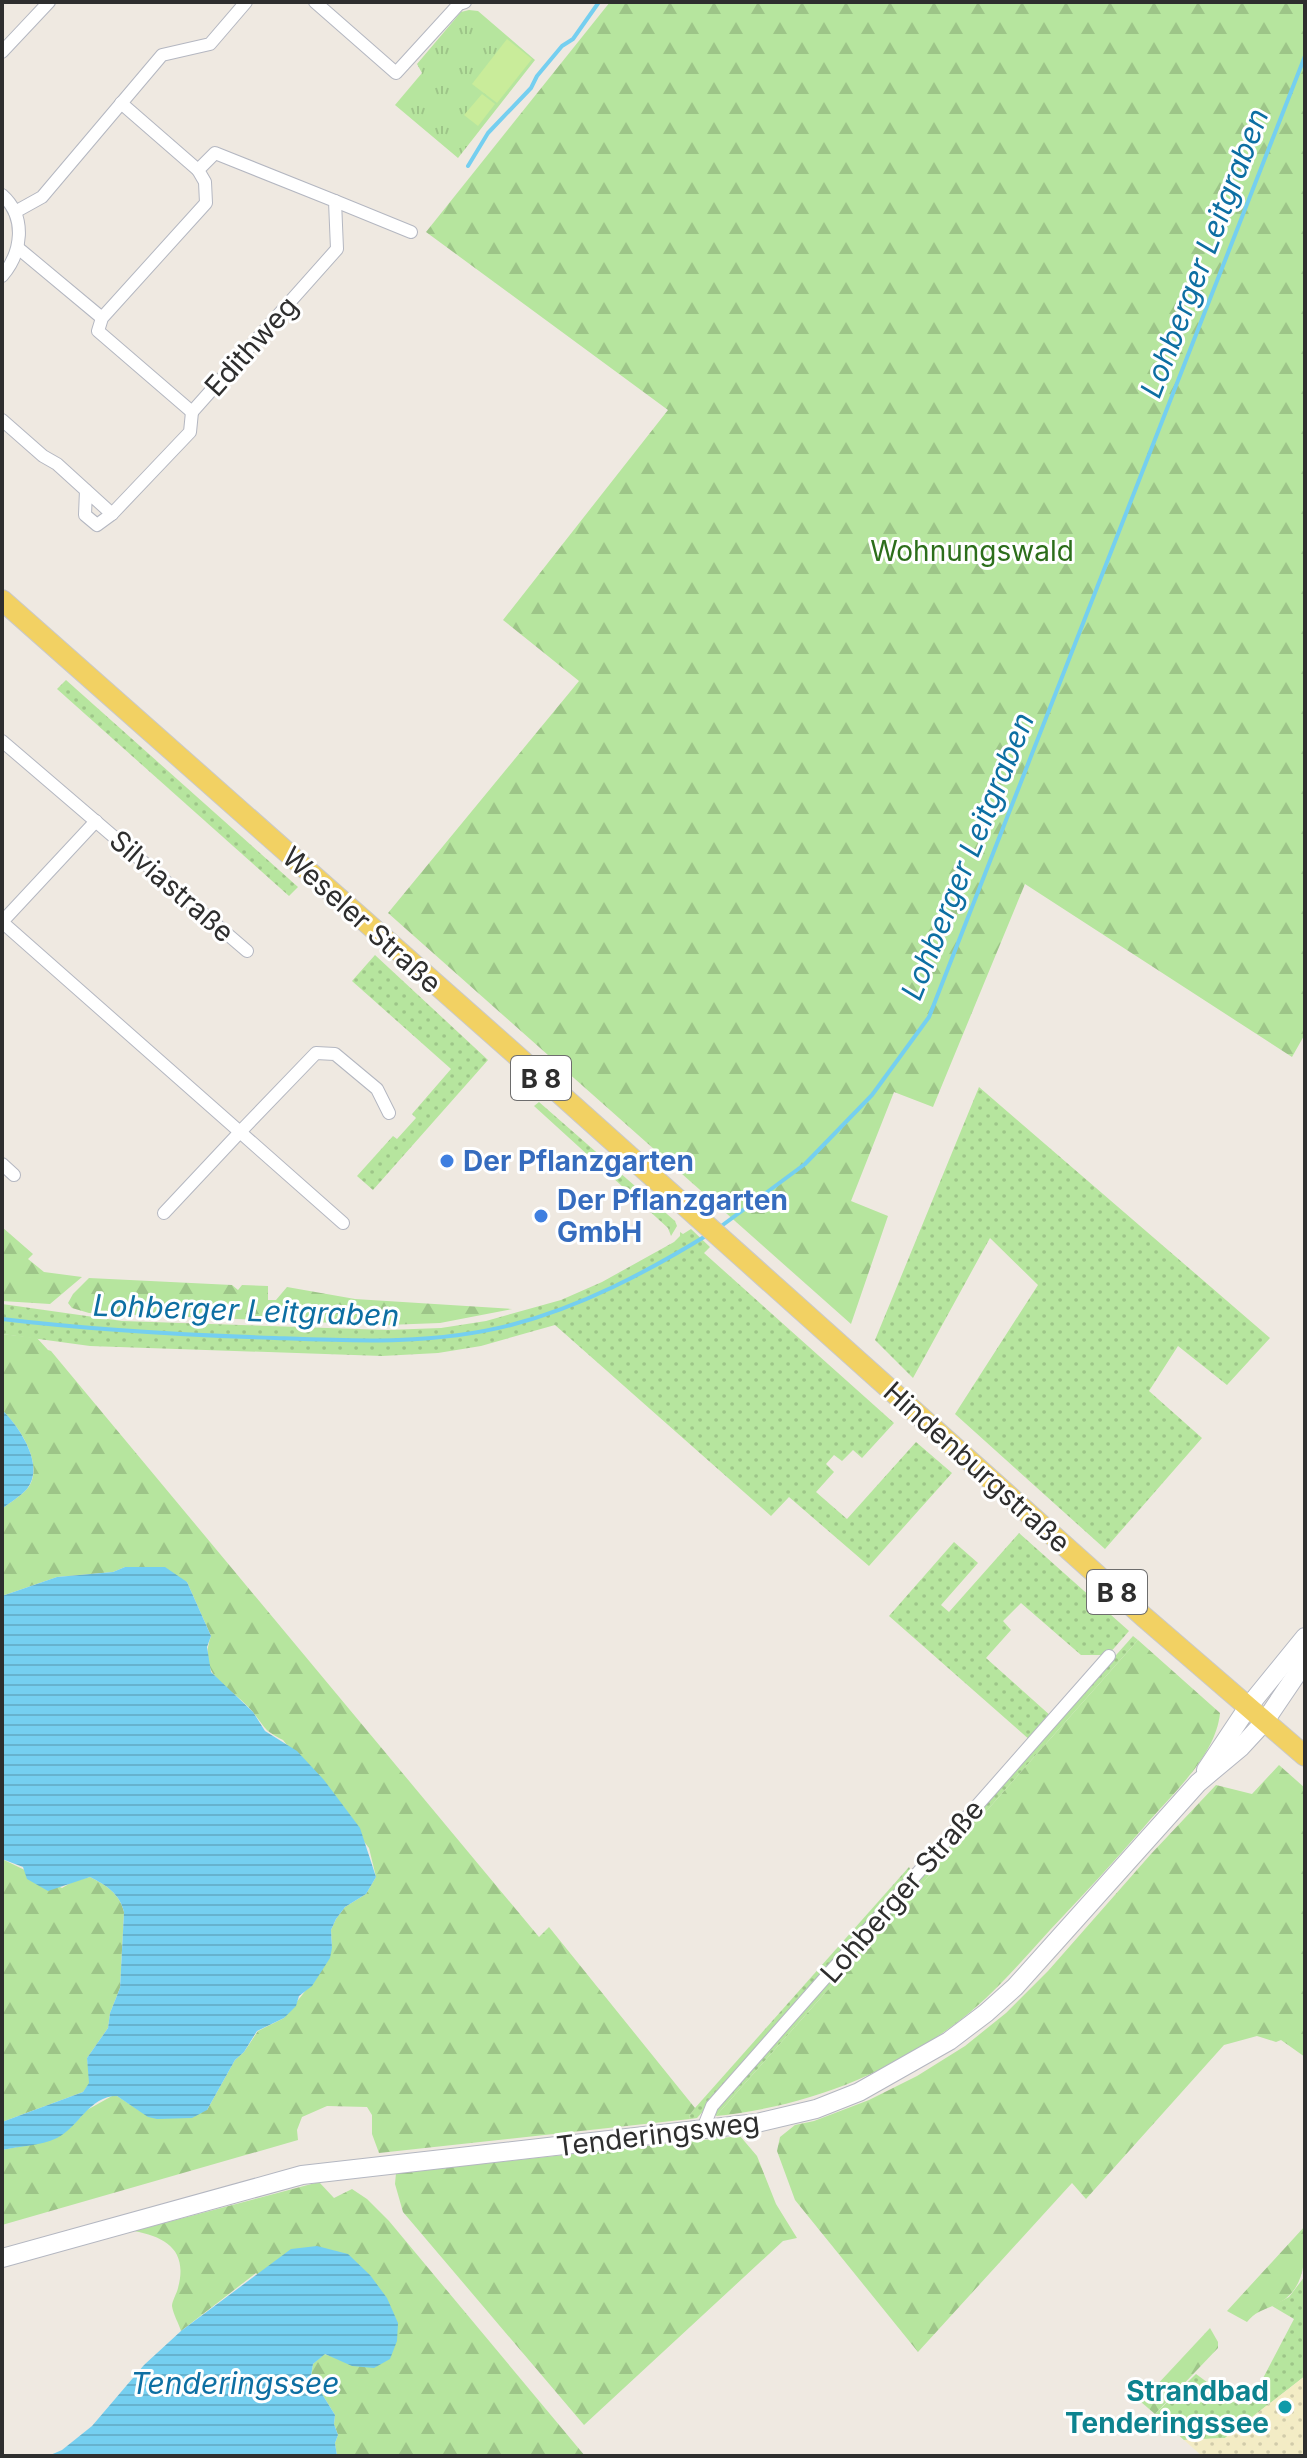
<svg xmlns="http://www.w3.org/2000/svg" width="1307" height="2458" font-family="Inter,sans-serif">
  <defs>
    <pattern id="grass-dots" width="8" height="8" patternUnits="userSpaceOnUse" patternTransform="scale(2)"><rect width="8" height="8" fill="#b6e59e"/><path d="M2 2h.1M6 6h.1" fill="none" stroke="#9dc588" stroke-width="1.8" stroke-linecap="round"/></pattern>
    <pattern id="forest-firs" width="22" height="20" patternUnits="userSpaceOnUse" patternTransform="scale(2)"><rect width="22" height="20" fill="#b6e59e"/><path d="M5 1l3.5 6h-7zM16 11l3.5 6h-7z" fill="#9dc588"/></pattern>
    <pattern id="sand-dots" width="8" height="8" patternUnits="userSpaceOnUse" patternTransform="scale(2)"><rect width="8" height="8" fill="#f3ecc5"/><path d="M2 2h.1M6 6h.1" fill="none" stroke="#d1cbaa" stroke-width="1.8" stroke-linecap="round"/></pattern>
    <pattern id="park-tufts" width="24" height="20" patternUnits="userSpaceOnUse" patternTransform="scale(2)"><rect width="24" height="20" fill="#b6e59e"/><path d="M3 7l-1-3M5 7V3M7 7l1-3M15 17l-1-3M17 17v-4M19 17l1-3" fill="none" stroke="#9dc588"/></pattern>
    <pattern id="water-rules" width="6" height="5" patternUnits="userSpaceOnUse" patternTransform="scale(2)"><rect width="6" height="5" fill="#75cff0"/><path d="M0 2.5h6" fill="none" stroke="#66b2ce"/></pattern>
  </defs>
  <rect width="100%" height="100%" fill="#efe9e1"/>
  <!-- grass -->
  <g fill="url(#grass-dots)">
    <path d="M 66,680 L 298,887 L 289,896 L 57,689 Z"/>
    <path d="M 375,955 L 488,1060 L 373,1190 L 357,1176 L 393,1136 L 397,1139 L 416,1118 L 412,1114 L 451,1069 L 352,981 Z"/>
    <path d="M 979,1087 L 1270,1338 L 1227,1385 L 1178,1346 L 1149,1391 L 1202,1438 L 1105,1549 L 955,1414 L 1038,1285 L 990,1238 L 913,1378 L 875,1340 Z"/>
    <path d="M 539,1102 L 675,1221 L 677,1226 L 671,1236 L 668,1228 L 534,1106 Z"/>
    <path d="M 691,1229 L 710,1247 L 704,1253 L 894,1423 L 862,1458 L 853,1450 L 842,1461 L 834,1455 L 826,1464 L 834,1472 L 816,1492 L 847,1519 L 916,1442 L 952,1473 L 869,1566 L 789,1497 L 771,1516 L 555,1325 L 481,1346 L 438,1353 L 382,1356 L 90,1346 L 2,1334 L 2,1304 L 122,1321 L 387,1330 L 441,1328 L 486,1321 L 561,1300 L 602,1282 L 674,1242 L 680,1236 L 680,1232 L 683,1234 Z"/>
    <path d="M 1019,1533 L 1129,1631 L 1108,1655 L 1081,1655 L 1021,1603 L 1003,1621 L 1011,1630 L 986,1658 L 1052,1717 L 1031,1741 L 889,1616 L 954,1542 L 978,1563 L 941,1605 L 949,1612 Z"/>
    <path d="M 1133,1636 L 1138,1640 L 716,2116 L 713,2111 L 717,2104 Z"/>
    <path d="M 909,1867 L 913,1874 L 697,2118 L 690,2119 L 689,2116 L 695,2108 Z"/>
    <path d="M 1305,2276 L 1305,2376 L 1225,2438 L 1184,2440 L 1155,2414 L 1196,2374 L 1211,2385 L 1210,2390 L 1218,2394 L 1220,2390 L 1227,2394 L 1225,2397 L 1239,2405 L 1241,2402 L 1249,2405 L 1294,2319 L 1272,2306 L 1289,2297 Z"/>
  </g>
  <!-- forest -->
  <g fill="url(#forest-firs)">
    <path d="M 610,2 L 1305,2 L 1305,1034 L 1292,1057 L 1025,884 L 933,1107 L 894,1092 L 851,1201 L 888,1216 L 851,1324 L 388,913 L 579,681 L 503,620 L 668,410 L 426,232 Z"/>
    <path d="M 2,1227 L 33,1254 L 28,1259 L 44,1272 L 82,1277 L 50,1304 L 2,1301 Z"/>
    <path d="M 89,1278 L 232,1285 L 238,1290 L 242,1285 L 268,1286 L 268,1300 L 276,1300 L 287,1287 L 355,1299 L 512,1309 L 440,1323 L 387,1325 L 89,1313 L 72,1308 L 68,1303 L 73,1294 Z"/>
    <path d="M 2,1334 L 37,1338 L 48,1350 L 51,1351 L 539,1937 L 549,1927 L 695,2108 L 689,2116 L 690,2119 L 379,2153 L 372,2134 L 372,2115 L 367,2107 L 327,2106 L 302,2117 L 297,2130 L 298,2140 L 2,2225 L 2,2150 L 17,2147 L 74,2124 L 87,2110 L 112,2096 L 117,2096 L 140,2111 L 207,2110 L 235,2060 L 244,2052 L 258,2031 L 284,2018 L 306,1990 L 332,1948 L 331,1930 L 336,1919 L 345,1907 L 366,1894 L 376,1877 L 369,1848 L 283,1740 C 262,1729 266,1728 252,1711 C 231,1686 196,1678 211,1636 L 187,1582 L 125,1567 L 113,1572 L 57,1577 L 2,1596 L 2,1509 C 9,1503 21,1496 27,1489 C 46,1466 19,1426 2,1410 Z"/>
    <path d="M 1138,1640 L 1220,1713 C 1216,1756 1171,1795 1144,1827 C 1114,1862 1082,1896 1050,1930 C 1019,1964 988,2001 951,2027 C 881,2078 801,2107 716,2116 Z"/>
    <path d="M 1279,1765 L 1305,1788 L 1305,2057 L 1281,2040 L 1276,2042 L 1257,2036 L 1224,2045 L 1086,2199 L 1072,2183 L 918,2352 L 795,2200 L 777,2151 L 780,2137 L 795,2125 L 814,2121 L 869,2100 L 917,2076 L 965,2046 L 1006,2013 L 1048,1971 L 1151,1854 L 1216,1785 L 1252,1794 Z"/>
    <path d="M 2,1859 L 62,1888 L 74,1881 L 90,1877 C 106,1885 120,1894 124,1912 L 120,1988 L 110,2013 L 108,2028 L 87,2058 L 90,2083 L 83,2092 L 2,2122 Z"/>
    <path d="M 740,2136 L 757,2156 L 776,2204 L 797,2238 L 783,2241 L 584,2425 L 403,2212 L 395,2184 L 396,2173 Z"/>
    <path d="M 319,2182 L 334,2198 L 352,2189 L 367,2199 L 389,2221 L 585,2456 L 337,2456 L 335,2443 L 338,2435 L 334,2424 L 335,2415 L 311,2376 L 313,2364 L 324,2354 L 337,2358 L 256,2273 L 181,2331 C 179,2324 173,2314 172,2306 C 172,2301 177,2293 178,2288 C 188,2251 167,2237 134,2231 Z"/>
    <path d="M 1305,2226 C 1305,2259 1307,2290 1275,2305 C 1263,2310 1255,2312 1247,2322 L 1227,2311 Z"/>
    <path d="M 1210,2328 L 1218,2342 L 1218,2348 L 1155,2414 L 1141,2402 Z"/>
  </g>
  <!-- sand -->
  <path fill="url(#sand-dots)" d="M 1305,2376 L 1305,2456 L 1202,2456 L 1184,2440 L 1225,2438 Z"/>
  <!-- park -->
  <path fill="url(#park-tufts)" d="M 469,10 L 478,11 L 535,60 L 458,158 L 395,105 L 422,73 L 417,64 L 461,12 Z"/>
  <!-- pitch -->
  <g fill="#c9ec9a">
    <path d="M 507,39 L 532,59 L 497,103 L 472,84 Z"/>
    <path d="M 482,94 L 495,104 L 478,126 L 464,115 Z"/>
  </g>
  <!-- water -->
  <g fill="url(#water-rules)">
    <path d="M 2,1410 C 19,1426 46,1466 27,1489 C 21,1496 9,1503 2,1509 Z"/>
    <path d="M 125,1567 L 165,1567 L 187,1582 L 211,1636 L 207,1647 L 211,1672 L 253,1712 L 265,1731 L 297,1751 L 324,1780 L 360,1828 L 376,1877 L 366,1894 L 345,1907 L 336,1919 L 331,1930 L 332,1948 L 330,1958 L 312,1986 L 299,1996 L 296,2006 L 284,2018 L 257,2031 L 244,2052 L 235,2060 L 207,2110 L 192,2118 L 157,2119 L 148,2117 L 117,2096 C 89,2096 79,2127 57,2138 C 40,2146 20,2146 2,2150 L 2,2122 L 83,2092 L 89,2083 L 87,2058 L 108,2028 L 110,2013 L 120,1988 L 124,1912 C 120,1894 106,1885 90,1877 L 48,1891 L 27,1879 L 23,1867 L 2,1859 L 2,1596 L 57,1577 L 113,1572 Z"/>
    <path d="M 317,2246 L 348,2254 L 370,2275 L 387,2298 L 398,2323 L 397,2341 L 390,2359 L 374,2368 L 352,2366 L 325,2354 L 313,2364 L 311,2376 L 335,2415 L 334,2424 L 338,2435 L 335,2443 L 337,2456 L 48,2456 L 62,2450 L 92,2426 L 144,2365 L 181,2331 L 291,2249 Z"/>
  </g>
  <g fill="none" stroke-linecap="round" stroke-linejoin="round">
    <!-- stream -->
    <g stroke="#75cff0" stroke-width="4">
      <path d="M 468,166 L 488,133 L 531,88 L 537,76 L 562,46 L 573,39 L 599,2"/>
      <path d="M 720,1227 L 805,1164 L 872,1095 L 929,1017 L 1305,56"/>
      <path d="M 2,1319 C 93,1330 183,1335 275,1338 C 354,1341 433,1345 511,1325 C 581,1307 647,1272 709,1234"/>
    </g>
    <!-- street casing -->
    <g stroke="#b4b7c1" stroke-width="14">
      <g id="street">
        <path d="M 315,2 L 396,73 L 459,4 L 465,2"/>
        <path d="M 2,52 L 49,2"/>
        <path d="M 121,103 L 198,170"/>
        <path d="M 2,195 C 27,217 22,253 2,276"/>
        <path d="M 335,201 L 411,232"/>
        <path d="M 15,212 L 42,197 L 162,55 L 210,44 L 246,2"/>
        <path d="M 18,248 L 102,318 L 98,331 L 192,412 L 337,249 L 335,201 L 215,153 L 198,170 L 205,182 L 206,203 L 102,318"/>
        <path d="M 2,420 L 43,456 L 57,464 L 112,514 L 97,525 L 85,515 L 86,490"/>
        <path d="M 112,514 L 190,432 L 192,412"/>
        <path d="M 2,741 L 247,951"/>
        <path d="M 2,922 L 240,1132 L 164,1213"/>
        <path d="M 2,922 L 96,821"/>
        <path d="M 2,1164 L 14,1175"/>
        <path d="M 343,1223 L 240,1132 L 316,1053 L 335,1054 L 377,1089 L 389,1113"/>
        <path d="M 702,2131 L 712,2106 L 1109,1656"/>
      </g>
    </g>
    <!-- secondary casing -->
    <g stroke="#b4b7c1" stroke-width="20">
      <g id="secondary">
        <path d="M 1206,1770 L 1248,1707 L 1305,1637"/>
        <path d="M 2,2258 L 302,2175 L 757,2123 L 816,2109 L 859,2092 L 949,2041 L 986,2013 L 1015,1987 L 1198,1783 L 1241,1747 L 1265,1721 L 1305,1662"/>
      </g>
    </g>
    <!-- primary casing -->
    <g stroke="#c9c9c9" stroke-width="22">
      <path id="primary" d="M 2,600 L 559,1093 L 1144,1617 L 1305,1756"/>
    </g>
    <!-- street -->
    <use href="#street" stroke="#fff" stroke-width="12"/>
    <!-- secondary -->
    <use href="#secondary" stroke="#fff" stroke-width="18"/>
    <!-- primary -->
    <use href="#primary" stroke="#f2d163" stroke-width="20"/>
  </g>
  <!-- markers -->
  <g fill="#3f7fe0" stroke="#fff" stroke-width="3">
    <circle cx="447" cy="1161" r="8"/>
    <circle cx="541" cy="1216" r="8"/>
  </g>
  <circle fill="#0f9aa8" stroke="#fff" stroke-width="3" cx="1285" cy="2407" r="8"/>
  <g text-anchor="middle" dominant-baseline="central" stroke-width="6" stroke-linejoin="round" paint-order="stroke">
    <!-- shield labels -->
    <g fill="#fff" stroke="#6d6d6d" stroke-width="2">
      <rect x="511" y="1056" width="60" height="44" rx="6"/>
      <rect x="1087" y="1570" width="60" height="44" rx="6"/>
    </g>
    <g font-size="26" font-weight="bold" fill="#2e2e2e">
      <text x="541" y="1078">B 8</text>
      <text x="1117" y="1592">B 8</text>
    </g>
    <!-- street labels -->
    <g font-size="28" fill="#2e2e2e" stroke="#fff">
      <text transform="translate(251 346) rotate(-48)">Edithweg</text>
      <text transform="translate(172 886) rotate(41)">Silviastraße</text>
      <text transform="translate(362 920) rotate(42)">Weseler Straße</text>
      <text transform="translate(977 1467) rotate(42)">Hindenburgstraße</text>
      <text transform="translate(902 1891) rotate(-49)">Lohberger Straße</text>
      <text transform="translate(658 2134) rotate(-7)">Tenderingsweg</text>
    </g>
    <!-- park labels -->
    <g font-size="28" fill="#2c6e1b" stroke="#fff">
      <text x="972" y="551">Wohnungswald</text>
    </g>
    <!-- shop labels -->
    <g font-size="28" font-weight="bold" fill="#366cbe" stroke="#fff" text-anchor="start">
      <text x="463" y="1161">Der Pflanzgarten</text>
      <text x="557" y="1200">Der Pflanzgarten<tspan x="557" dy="32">GmbH</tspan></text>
    </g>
    <!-- culture labels -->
    <g font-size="28" font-weight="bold" fill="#0d838f" stroke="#fff" text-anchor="end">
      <text x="1269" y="2391">Strandbad<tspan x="1269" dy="32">Tenderingssee</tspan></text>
    </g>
    <!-- water labels -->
    <g font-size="30" font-style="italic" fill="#0d6fa3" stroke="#fff">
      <text transform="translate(1204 253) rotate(-69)">Lohberger Leitgraben</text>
      <text transform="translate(967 856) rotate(-68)">Lohberger Leitgraben</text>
      <text transform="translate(246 1310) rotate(2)">Lohberger Leitgraben</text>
      <text x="235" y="2383">Tenderingssee</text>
    </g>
  </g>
  <!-- border -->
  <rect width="1307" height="2458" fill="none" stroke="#2e2e2e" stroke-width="8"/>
</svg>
